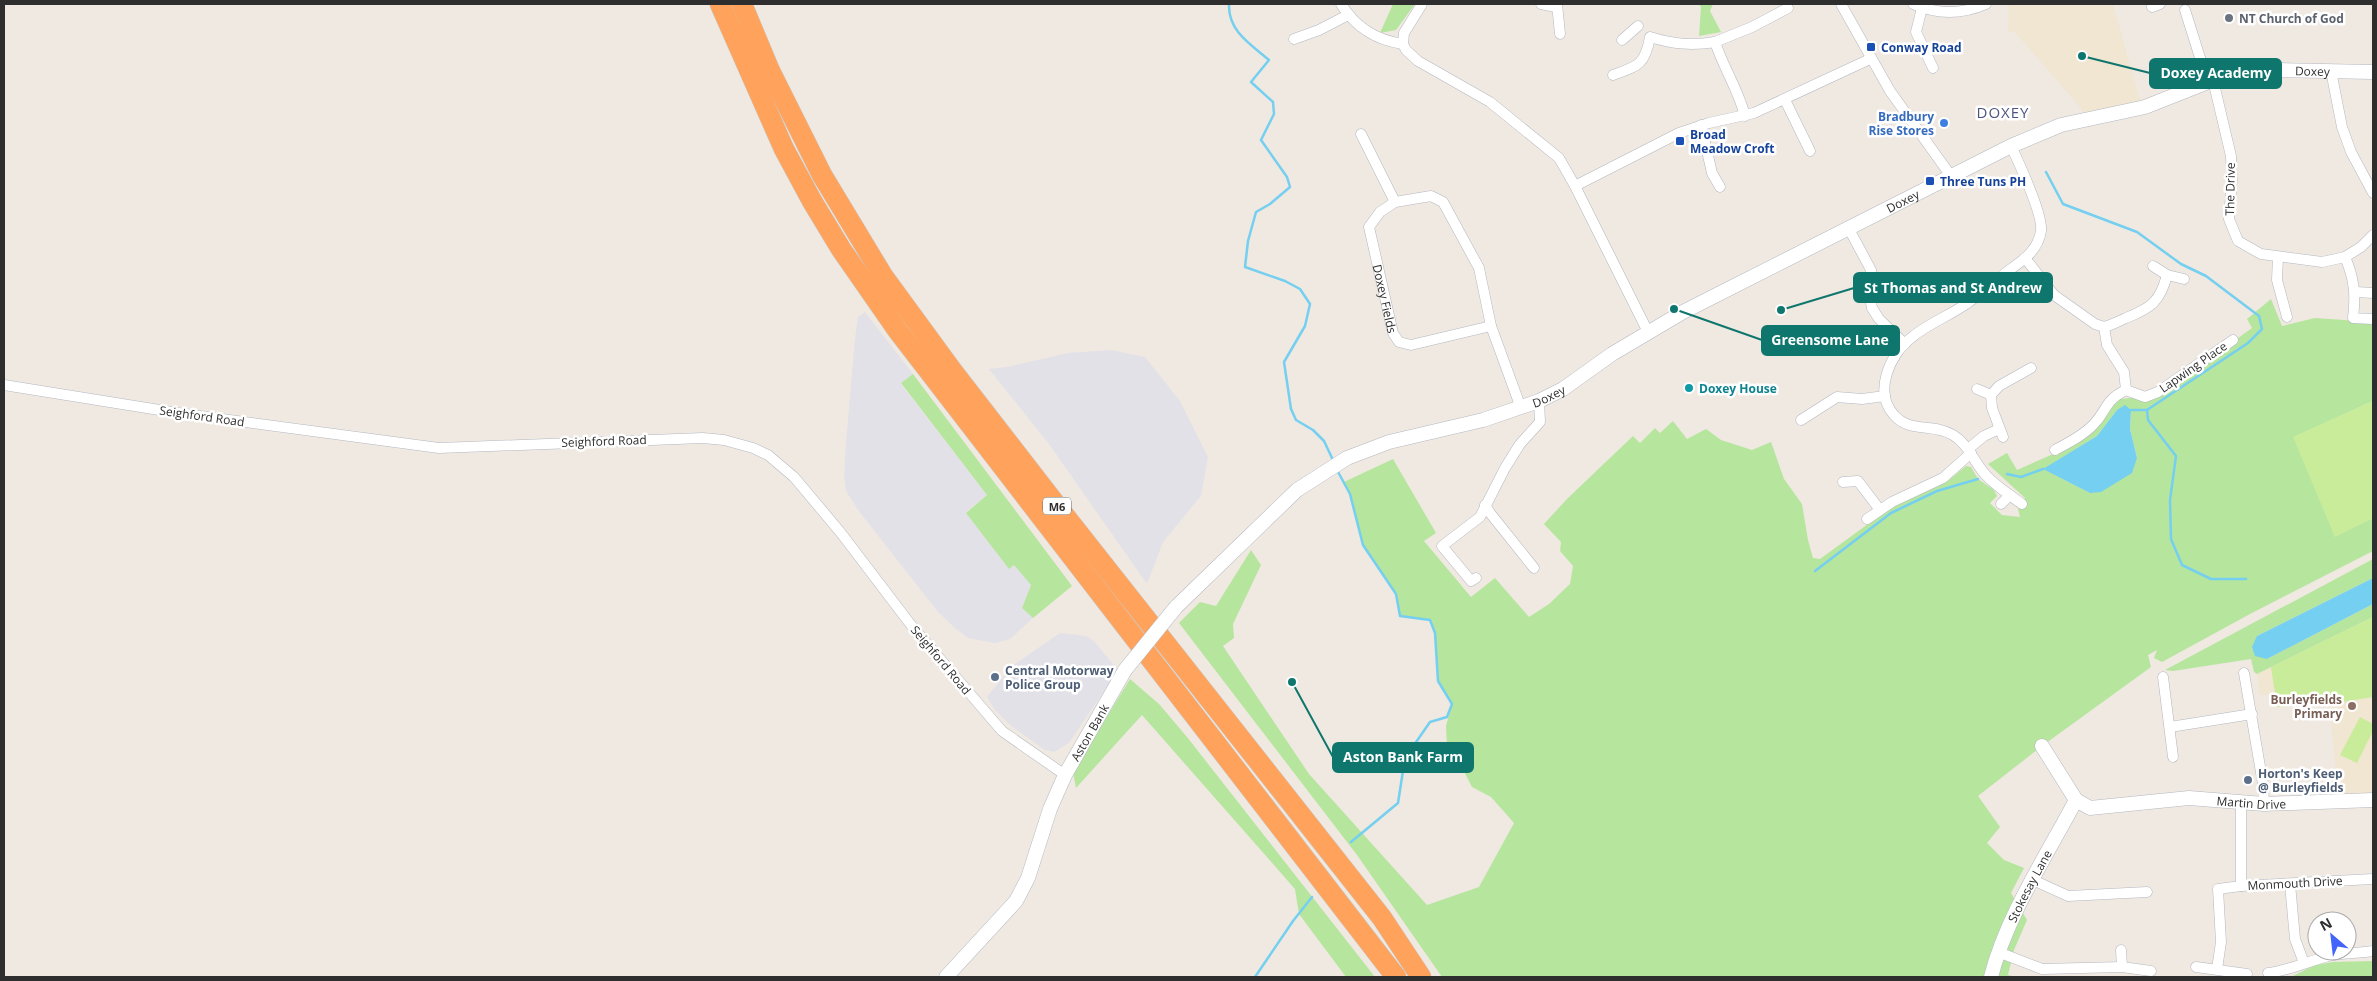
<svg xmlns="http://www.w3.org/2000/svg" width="2377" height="981" font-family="'Open Sans',sans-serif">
  <rect width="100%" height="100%" fill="#efe9e1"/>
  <!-- industrial -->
  <g fill="#e3e1e8">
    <path d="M 865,312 L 913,374 L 901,384 L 987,495 L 966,512 L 1009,569 L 1014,565 L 1031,585 L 1022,608 L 1033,618 L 1010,639 L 995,643 L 968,638 L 956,629 L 938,612 L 858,510 L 846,491 L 844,475 L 846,443 L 855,339 L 858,317 Z"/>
    <path d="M 1111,350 L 1145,357 L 1180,401 L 1208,457 L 1201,496 L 1163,542 L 1147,584 L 1049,444 L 989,369 L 1007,367 L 1068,353 Z"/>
    <path d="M 1060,633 L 1086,636 L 1094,641 L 1118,670 L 1069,743 L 1054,752 L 1045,750 L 1010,725 L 995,710 L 987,697 L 1012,666 Z"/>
  </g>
  <!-- education -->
  <g fill="#f0e6d1">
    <path d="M 2009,4 L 2113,4 L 2141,104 L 2083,113 L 2080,107 L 2014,31 L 2008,32 Z"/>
    <path d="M 2373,617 L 2373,794 L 2342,795 L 2342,780 L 2336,776 L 2330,704 L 2277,707 L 2276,695 L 2260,695 L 2257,674 Z"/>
  </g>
  <!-- green -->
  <g fill="#b6e59e" fill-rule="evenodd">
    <path d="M 1393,4 L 1415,4 L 1396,30 L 1380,33 Z"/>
    <path d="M 1699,4 L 1713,4 L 1710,11 L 1721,32 L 1699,36 L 1701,7 Z"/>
    <path d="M 2271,299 L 2282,326 L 2315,318 L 2373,322 L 2373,401 L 2294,437 L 2335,536 L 2373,518 L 2373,551 L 2250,614 L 2162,662 L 2154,658 L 2157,650 L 2148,655 L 2151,667 L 2042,746 L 1978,796 L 2000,827 L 1987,843 L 2004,860 L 2024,868 L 2011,893 L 2027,920 L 2014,950 L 2008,975 L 2016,977 L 1442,977 L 1357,855 L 1179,623 L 1200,602 L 1216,606 L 1251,550 L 1261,565 L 1233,624 L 1234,638 L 1223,646 L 1309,774 L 1427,905 L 1479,887 L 1514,823 L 1491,797 L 1472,787 L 1456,756 L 1447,747 L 1446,726 L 1452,704 L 1438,681 L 1435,633 L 1430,620 L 1400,616 L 1396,594 L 1363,545 L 1350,494 L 1344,482 L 1393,459 L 1436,533 L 1424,541 L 1471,597 L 1495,578 L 1529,617 L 1549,604 L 1570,584 L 1573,566 L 1560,551 L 1561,542 L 1544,524 L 1567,499 L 1633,436 L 1640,443 L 1655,428 L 1660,433 L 1673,421 L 1687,439 L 1706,429 L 1721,440 L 1752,450 L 1771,442 L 1784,479 L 1802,504 L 1808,540 L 1813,558 L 1820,559 L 1890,508 L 1949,480 L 1966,466 L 1971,467 L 1978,479 L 1994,490 L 1997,496 L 1990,503 L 2002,515 L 2020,517 L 2018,509 L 2025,498 L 1988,464 L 2007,453 L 2017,470 L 2060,451 L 2113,400 L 2161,394 L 2252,328 L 2247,319 ZM 2117,410 L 2131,410 L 2130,429 L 2137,458 L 2090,493 L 2044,469 L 2097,436 Z"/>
    <path d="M 913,374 L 1072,586 L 1033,618 L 1022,608 L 1031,585 L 1014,565 L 1009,569 L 966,513 L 987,495 L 901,383 Z"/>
    <path d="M 2373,559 L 2373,578 L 2257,636 L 2267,659 L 2373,604 L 2373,617 L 2257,674 L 2254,672 L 2251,659 L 2173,671 L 2165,670 Z"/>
    <path d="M 1130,679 L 1159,704 L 1187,737 L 1375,977 L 1346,977 L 1299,914 L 1295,889 L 1142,715 L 1076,788 L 1073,772 Z"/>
    <path d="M 2373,961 L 2373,977 L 2291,977 L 2315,965 L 2333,962 Z"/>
  </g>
  <!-- pitch -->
  <g fill="#c9ec9a">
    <path d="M 2373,401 L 2373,518 L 2335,537 L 2293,437 Z"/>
    <path d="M 2373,617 L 2373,697 L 2330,704 L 2277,707 L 2271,667 Z"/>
    <path d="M 2360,717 L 2373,724 L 2373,731 L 2357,763 L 2340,755 Z"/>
  </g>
  <!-- water -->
  <g fill="#75cff0">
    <path d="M 2125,405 L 2131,410 L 2130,429 L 2137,458 L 2132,473 L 2101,492 L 2090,493 L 2043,469 L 2097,436 L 2117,410 Z"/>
    <path d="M 2373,578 L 2373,604 L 2267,659 L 2255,656 L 2252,647 L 2257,636 Z"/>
  </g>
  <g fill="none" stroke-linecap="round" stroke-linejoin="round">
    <!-- stream -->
    <g stroke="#75cff0" stroke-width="2.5">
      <path d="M 1229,4 C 1228,31 1250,44 1269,60 L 1251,82 L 1273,102 L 1274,114 L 1261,140 L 1287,177 L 1290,187 L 1270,204 L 1256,212 L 1248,241 L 1245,267 L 1285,281 L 1300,289 L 1310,304 L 1305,326 L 1284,362 L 1291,409 L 1296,420 L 1313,430 L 1324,441 L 1333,460"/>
      <path d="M 2046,172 L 2063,204 L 2137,232 L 2181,264 L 2206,276 L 2259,316 L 2262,329 L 2248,343 L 2147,410 L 2131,410"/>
      <path d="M 2147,410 L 2148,420 L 2176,456 L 2170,500 L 2171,539 L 2182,565 L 2211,579 L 2246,579"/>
      <path d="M 1337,470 L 1350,494 L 1363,545 L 1396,594 L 1400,616 L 1430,620 L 1435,633 L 1438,681 L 1452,704 L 1447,717 L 1430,722 L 1405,758 L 1398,803 L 1351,842"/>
      <path d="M 2007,474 L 2021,477 L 2043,469"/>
      <path d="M 1815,571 L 1891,513 L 1937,491 L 1978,479"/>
      <path d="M 1255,977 L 1293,921 L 1312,897"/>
    </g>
    <!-- minor casing -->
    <g stroke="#b4b7c1" stroke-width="11">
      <g id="minor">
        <path d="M 1341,4 C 1356,28 1376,40 1403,44"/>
        <path d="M 1422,4 L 1404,33 L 1403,44 L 1406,50 L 1418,61 L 1490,102 L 1559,158 L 1575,186 L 1648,332"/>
        <path d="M 1541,4 L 1556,7"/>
        <path d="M 1557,4 L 1560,34"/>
        <path d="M 1841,4 L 1890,91 L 1951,176"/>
        <path d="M 1913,4 C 1938,15 1961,15 1986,4"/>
        <path d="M 2152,7 L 2160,4"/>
        <path d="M 1922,8 L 1916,32 L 1933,68"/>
        <path d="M 2185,10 L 2208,83"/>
        <path d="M 1294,39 L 1319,30 L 1348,15"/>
        <path d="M 1622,40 L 1638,26"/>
        <path d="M 1715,42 L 1752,27 L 1788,8"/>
        <path d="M 2331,71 L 2342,127 L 2351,152 L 2373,193"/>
        <path d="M 1613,75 C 1638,66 1645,65 1650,37 C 1673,44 1692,46 1715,42 C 1724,69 1738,89 1745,116"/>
        <path d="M 2213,80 L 2231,156 L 2232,179 L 2229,219 L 2238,241 L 2261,254 L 2322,262 L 2345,257 L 2361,247 L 2373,235"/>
        <path d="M 1785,100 L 1810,151"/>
        <path d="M 1701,125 L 1712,173 L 1720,187"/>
        <path d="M 1361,134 L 1395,202 L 1431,196 L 1443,202 L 1479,268 L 1491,326 L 1521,408"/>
        <path d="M 2011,146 C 2019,163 2043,215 2041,231 C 2038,251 2022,261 2008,271 C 1994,282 1981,294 1966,304 C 1949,316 1927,324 1911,338 C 1890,354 1873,392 1894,415 C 1909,433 1934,423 1953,435 C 1968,444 1973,460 1984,473 C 1994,485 2010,495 2022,504"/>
        <path d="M 1575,186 L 1679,133 L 1709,123 L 1754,113 L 1870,59"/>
        <path id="s1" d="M 1395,202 L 1380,212 L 1369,227 L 1393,333 L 1399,342 L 1411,345 L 1491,326"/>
        <path d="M 1849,229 L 1871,270 L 1870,298 L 1872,308 L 1879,319 L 1905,344"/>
        <path d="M 2278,257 L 2277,280 L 2287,317"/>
        <path d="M 2345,257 C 2354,278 2356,294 2353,318 L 2373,319"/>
        <path d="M 2025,258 L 2054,295 L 2095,324 L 2104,327 L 2107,345 L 2124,372 L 2126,390"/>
        <path d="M 2153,266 L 2167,275 L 2184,279"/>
        <path d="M 2356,292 L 2373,293"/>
        <path d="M 2104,327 C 2112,325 2119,321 2126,318 C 2151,308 2160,302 2167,275"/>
        <path d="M 4,385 L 178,413 L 439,448 L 703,438 L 724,440 L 753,448 L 768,455 L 794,477 L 841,533 L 911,625 L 1002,731 L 1065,775"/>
        <path d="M 1977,389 L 1991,395"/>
        <path d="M 1801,420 L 1837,397 L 1862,399 L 1885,396"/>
        <path d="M 2003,437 L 1992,408 L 1991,395 L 1999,386 L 2031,368"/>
        <path d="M 1968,449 L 1984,436 L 1999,429"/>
        <path d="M 2055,450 C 2068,443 2084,435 2094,424 C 2108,409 2104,401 2126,390 L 2145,397 L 2158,392 L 2233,340"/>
        <path d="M 1843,482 L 1858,481 L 1880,510"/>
        <path d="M 2001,504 L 2010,495"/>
        <path d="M 1485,505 L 1490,513 L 1534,568"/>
        <path d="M 1867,519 L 1892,502 L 1943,478 L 1971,453"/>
        <path d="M 1476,578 L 1471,581 L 1442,546 L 1480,517 L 1505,468 L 1520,444 L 1540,422 L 1539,401"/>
        <path d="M 2244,673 L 2263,784 L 2264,804"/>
        <path d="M 2163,677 L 2173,757"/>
        <path d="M 2170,727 L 2252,714"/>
        <path d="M 2033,880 L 2068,896 L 2147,892"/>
        <path d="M 2290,884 L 2295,939 L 2304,963"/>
        <path d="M 2241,886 L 2241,802"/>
        <path d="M 2121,950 L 2122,967"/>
        <path d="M 1998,952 L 2042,969 L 2122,967 L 2151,971"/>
        <path d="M 2196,967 L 2247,974"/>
        <path d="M 2217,969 L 2221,942 L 2218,889 L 2241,886 L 2373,879"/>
        <path d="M 2268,973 C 2292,970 2310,960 2333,955 C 2346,953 2360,953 2373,951"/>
      </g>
    </g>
    <!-- tertiary casing -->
    <g stroke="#b4b7c1" stroke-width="15">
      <g id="tertiary">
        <path id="s2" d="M 1176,607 L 1297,490 L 1347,458 L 1389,442 L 1483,420 L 1539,401 L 1563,389 L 1612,354 L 1683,312 L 2011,146 L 2061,125 L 2145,107 L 2213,80 L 2279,70 L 2373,72"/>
        <path id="s3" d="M 2042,746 L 2076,800 L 2090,808 L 2189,798 L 2264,804 L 2373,800"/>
        <path id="s4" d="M 946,977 L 1016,901 L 1028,878 L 1050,809 L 1065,775 L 1125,670"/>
        <path id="s5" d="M 1991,977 C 2006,917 2047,855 2076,800"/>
      </g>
    </g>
    <!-- motorway casing -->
    <g stroke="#c9c9c9" stroke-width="21">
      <g id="motorway">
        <path d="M 720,4 L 784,149 L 812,201 L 841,249 L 898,331 L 1396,977"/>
        <path d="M 742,4 L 770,71 L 822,175 L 883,276 L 951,369 L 1054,502 L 1382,918 L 1421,977"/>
      </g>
    </g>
    <!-- minor -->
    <use href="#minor" stroke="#fff" stroke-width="10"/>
    <!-- tertiary -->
    <use href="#tertiary" stroke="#fff" stroke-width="14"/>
    <!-- motorway -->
    <use href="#motorway" stroke="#ffa35c" stroke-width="20"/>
    <!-- tertiary-bridge casing -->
    <g stroke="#b4b7c1" stroke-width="15" stroke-linecap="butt">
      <path id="tertiary-bridge" d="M 1125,670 L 1176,607"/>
    </g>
    <!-- tertiary-bridge -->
    <use href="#tertiary-bridge" stroke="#fff" stroke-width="14"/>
  </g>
  <!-- markers -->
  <circle fill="#6b7280" stroke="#fff" stroke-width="2" cx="2229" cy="18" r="5"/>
  <g fill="#1a4fb4" stroke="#fff" stroke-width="2">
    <rect x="1866" y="42" width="10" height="10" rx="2.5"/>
    <rect x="1675" y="136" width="10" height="10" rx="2.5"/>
    <rect x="1925" y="176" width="10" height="10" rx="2.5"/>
  </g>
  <circle fill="#3f7fe0" stroke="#fff" stroke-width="2" cx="1944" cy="123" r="5"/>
  <circle fill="#0f9aa8" stroke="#fff" stroke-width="2" cx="1689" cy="388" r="5"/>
  <g fill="#5c6f8a" stroke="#fff" stroke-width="2">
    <circle cx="995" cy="677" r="5"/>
    <circle cx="2248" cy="780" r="5"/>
  </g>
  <circle fill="#8d6e63" stroke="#fff" stroke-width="2" cx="2352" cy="706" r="5"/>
  <g text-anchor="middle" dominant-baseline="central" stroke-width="5" stroke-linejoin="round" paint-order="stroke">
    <!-- shield labels -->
    <rect fill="#fff" stroke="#6d6d6d" stroke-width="1" x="1043" y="497.5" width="28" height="17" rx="4"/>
    <g font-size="11" font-weight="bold" fill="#2e2e2e">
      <text x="1057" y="506">M6</text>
    </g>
    <!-- worship labels -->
    <g font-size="12" font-weight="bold" fill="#5b616d" stroke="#fff" text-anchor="start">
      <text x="2239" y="18">NT Church of God</text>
    </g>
    <!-- transit labels -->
    <g font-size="12" font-weight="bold" fill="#164399" stroke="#fff" text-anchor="start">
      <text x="1881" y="47">Conway Road</text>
      <text x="1690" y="134">Broad<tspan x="1690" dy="14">Meadow Croft</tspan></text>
      <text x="1940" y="181">Three Tuns PH</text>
    </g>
    <!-- street labels -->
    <g font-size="12" fill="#2e2e2e" stroke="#fff">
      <text stroke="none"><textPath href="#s2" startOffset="1279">Doxey</textPath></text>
      <text transform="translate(2230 189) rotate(-89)">The Drive</text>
      <text stroke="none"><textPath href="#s2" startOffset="844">Doxey</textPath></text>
      <text stroke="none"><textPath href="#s1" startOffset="110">Doxey Fields</textPath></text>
      <text transform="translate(2193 367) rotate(-35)">Lapwing Place</text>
      <text stroke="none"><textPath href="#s2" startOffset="439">Doxey</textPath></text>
      <text transform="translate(202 416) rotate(8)">Seighford Road</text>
      <text transform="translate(604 441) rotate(-2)">Seighford Road</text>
      <text transform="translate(941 660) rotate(50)">Seighford Road</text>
      <text stroke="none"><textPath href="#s4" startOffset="288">Aston Bank</textPath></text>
      <text stroke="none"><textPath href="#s3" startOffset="242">Martin Drive</textPath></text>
      <text transform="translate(2295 883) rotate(-3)">Monmouth Drive</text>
      <text stroke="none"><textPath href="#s5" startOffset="99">Stokesay Lane</textPath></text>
    </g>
    <!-- shop labels -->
    <g font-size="12" font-weight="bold" fill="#366cbe" stroke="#fff" text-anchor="end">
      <text x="1934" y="116">Bradbury<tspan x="1934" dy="14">Rise Stores</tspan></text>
    </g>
    <!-- culture labels -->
    <g font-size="12" font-weight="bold" fill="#0d838f" stroke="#fff" text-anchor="start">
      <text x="1699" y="388">Doxey House</text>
    </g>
    <!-- service labels -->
    <g font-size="12" font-weight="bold" fill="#4e5e75" stroke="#fff" text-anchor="start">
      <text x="1005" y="670">Central Motorway<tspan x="1005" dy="14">Police Group</tspan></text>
      <text x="2258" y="773">Horton's Keep<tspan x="2258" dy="14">@ Burleyfields</tspan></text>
    </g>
    <!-- education labels -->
    <g font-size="12" font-weight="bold" fill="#785e54" stroke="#fff" text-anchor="end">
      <text x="2342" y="699">Burleyfields<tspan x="2342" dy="14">Primary</tspan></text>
    </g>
    <!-- quarter labels -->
    <g font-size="15" letter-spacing="1" fill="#4d5680" stroke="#fff">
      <text x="2003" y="112">DOXEY</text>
    </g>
  </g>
  <!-- callouts -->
  <path fill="none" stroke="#0f766e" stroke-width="2" d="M2082 56L2150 73M1781 310L1854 288M1674 309L1762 340M1292 682L1333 757"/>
  <g fill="#0f766e" stroke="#fff" stroke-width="2">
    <circle cx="2082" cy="56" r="5"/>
    <circle cx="1781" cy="310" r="5"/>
    <circle cx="1674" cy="309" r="5"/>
    <circle cx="1292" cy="682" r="5"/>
  </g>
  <g fill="#0f766e" stroke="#0f766e" stroke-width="2">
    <rect x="2150" y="59" width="131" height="29" rx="5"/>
    <rect x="1854" y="273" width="198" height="29" rx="5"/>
    <rect x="1762" y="326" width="137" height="29" rx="5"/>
    <rect x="1333" y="743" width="140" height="29" rx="5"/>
  </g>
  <g font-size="14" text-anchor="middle" font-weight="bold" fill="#fff">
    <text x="2216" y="78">Doxey Academy</text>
    <text x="1953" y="293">St Thomas and St Andrew</text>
    <text x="1830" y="345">Greensome Lane</text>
    <text x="1403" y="762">Aston Bank Farm</text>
  </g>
  <!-- border -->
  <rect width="2377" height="981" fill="none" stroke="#2e2e2e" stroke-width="10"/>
  <!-- north arrow -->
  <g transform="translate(2332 936) rotate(332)"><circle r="24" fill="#ffffff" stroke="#ababab"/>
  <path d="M0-4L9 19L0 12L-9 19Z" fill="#4264fb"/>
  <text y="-8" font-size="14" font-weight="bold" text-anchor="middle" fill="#2e2e2e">N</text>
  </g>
</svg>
